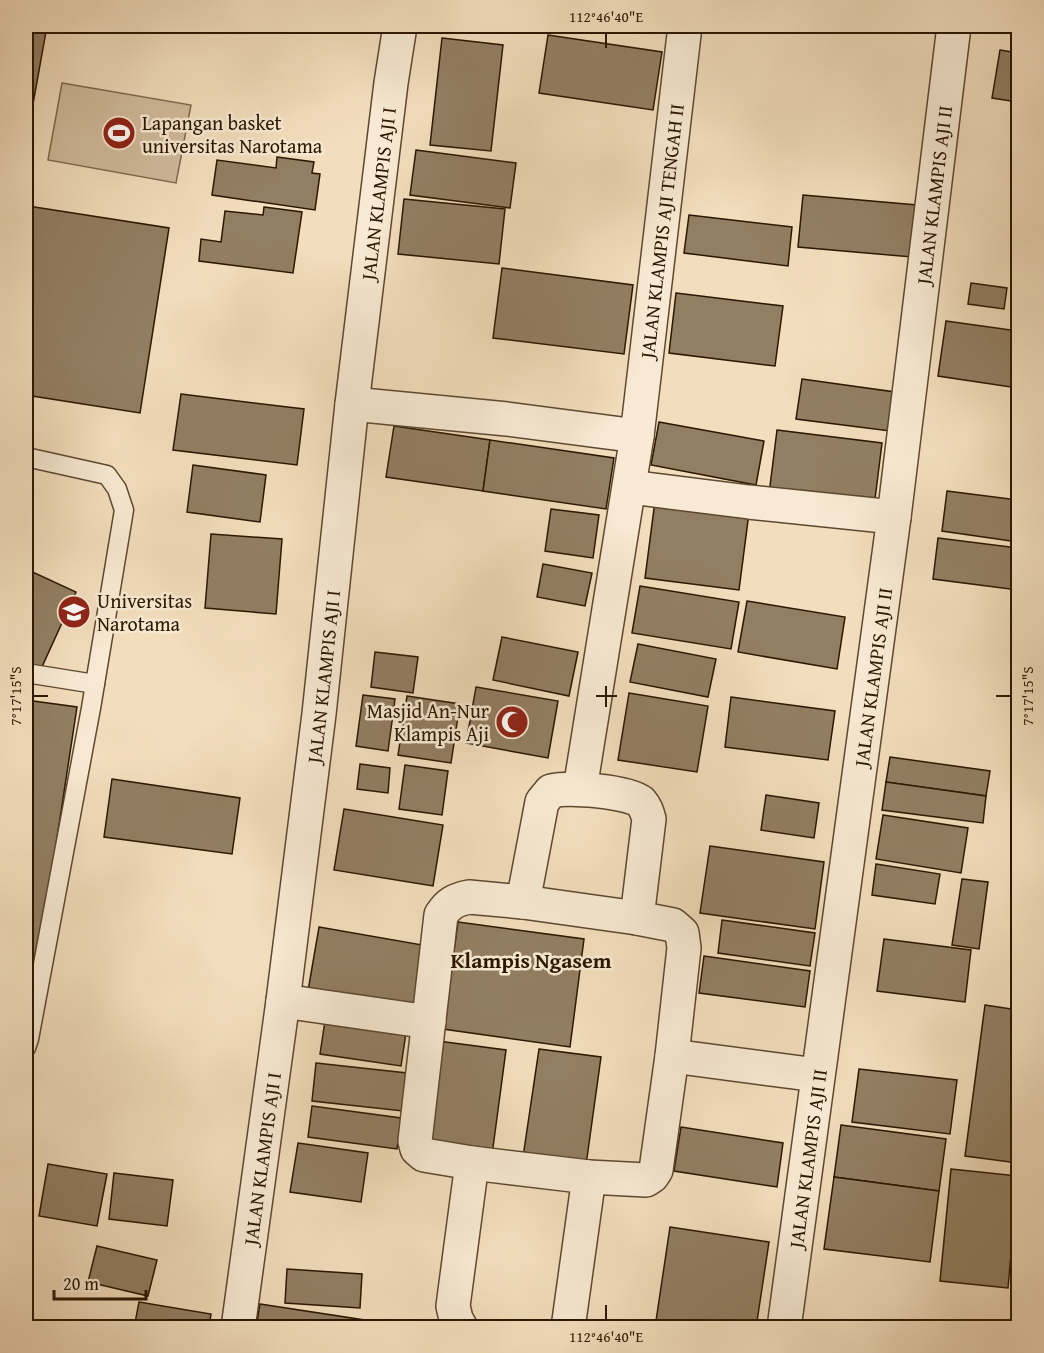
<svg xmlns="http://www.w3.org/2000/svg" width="1044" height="1353" font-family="'Gentium Book Plus',serif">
  <rect width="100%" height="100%" fill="#f2ddbc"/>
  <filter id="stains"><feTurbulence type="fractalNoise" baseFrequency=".00333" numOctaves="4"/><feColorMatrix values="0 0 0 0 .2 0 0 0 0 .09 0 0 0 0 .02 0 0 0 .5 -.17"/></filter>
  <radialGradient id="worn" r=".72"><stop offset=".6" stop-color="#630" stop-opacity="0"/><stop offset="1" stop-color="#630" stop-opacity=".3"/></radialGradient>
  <!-- green -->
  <path fill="#d0bb9c" stroke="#7e694e" stroke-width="1.5" d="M 62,83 L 191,105 L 176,183 L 48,160 Z"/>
  <!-- building -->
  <g fill="#927e62" stroke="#2b1700" stroke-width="1.5">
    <path d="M 26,26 L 47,26 L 26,143 Z"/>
    <path d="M 548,35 L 662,52 L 653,110 L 539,93 Z"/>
    <path d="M 442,38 L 503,45 L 491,151 L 430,145 Z"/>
    <path d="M 1000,50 L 1018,53 L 1018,102 L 992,98 Z"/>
    <path d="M 416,150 L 516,163 L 510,208 L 410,195 Z"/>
    <path d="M 277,157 L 314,162 L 312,173 L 320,174 L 315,210 L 212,195 L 217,160 L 276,168 Z"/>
    <path d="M 803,195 L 917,205 L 912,257 L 798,247 Z"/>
    <path d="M 404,199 L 505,209 L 499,264 L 398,254 Z"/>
    <path d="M 28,206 L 169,228 L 140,413 L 26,395 L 26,220 Z"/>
    <path d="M 264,207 L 302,212 L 293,273 L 199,261 L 201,239 L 221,242 L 225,211 L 263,215 Z"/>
    <path d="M 689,215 L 792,227 L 788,266 L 684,253 Z"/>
    <path d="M 502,268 L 633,285 L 624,354 L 493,338 Z"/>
    <path d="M 971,283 L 1007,288 L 1004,309 L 968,304 Z"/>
    <path d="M 676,293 L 783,306 L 775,366 L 669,353 Z"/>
    <path d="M 946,321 L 1018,331 L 1018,388 L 938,376 Z"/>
    <path d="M 802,379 L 895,392 L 890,431 L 796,419 Z"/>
    <path d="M 181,394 L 304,409 L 297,465 L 173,450 Z"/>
    <path d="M 659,422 L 764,441 L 756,485 L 651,465 Z"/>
    <path d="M 394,426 L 490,440 L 483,491 L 386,477 Z"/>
    <path d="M 777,430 L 882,443 L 874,507 L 769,494 Z"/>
    <path d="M 490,440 L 614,458 L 606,509 L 483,491 Z"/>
    <path d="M 193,465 L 266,475 L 260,522 L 187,512 Z"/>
    <path d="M 947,491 L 1018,500 L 1018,542 L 942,531 Z"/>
    <path d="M 655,501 L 749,513 L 739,590 L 645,578 Z"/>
    <path d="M 551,509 L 599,515 L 593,558 L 545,551 Z"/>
    <path d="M 211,534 L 282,539 L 276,614 L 205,608 Z"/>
    <path d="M 938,538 L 1018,548 L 1018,590 L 933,579 Z"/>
    <path d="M 543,564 L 592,573 L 585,606 L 537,597 Z"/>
    <path d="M 26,569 L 76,592 L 41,669 L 26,663 Z"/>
    <path d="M 640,586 L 739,602 L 731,649 L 632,633 Z"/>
    <path d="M 747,601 L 845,617 L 837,669 L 738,652 Z"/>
    <path d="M 502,637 L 578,652 L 569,696 L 493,680 Z"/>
    <path d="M 638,644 L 716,659 L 708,697 L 630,682 Z"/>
    <path d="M 375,652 L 418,657 L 413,693 L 371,687 Z"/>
    <path d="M 476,687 L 558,701 L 548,758 L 466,743 Z"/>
    <path d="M 629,693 L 708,706 L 697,772 L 618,760 Z"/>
    <path d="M 363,695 L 395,699 L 388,751 L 356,746 Z"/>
    <path d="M 407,696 L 460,704 L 451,763 L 398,755 Z"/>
    <path d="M 731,697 L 835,711 L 828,760 L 725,747 Z"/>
    <path d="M 26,700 L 77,707 L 37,969 L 26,967 Z"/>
    <path d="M 890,757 L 990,771 L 986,796 L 886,782 Z"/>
    <path d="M 360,764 L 390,768 L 388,793 L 357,789 Z"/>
    <path d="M 405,765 L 448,771 L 442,815 L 399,809 Z"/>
    <path d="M 112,779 L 240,798 L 232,854 L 104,837 Z"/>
    <path d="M 886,782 L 986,796 L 983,823 L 882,810 Z"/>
    <path d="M 766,795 L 819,803 L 814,838 L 761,830 Z"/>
    <path d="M 344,809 L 443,825 L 433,886 L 334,870 Z"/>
    <path d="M 883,815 L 968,828 L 961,873 L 876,859 Z"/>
    <path d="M 710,846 L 824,862 L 815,929 L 700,913 Z"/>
    <path d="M 876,864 L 940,874 L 935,904 L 872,895 Z"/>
    <path d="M 962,879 L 988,882 L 979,949 L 952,945 Z"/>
    <path d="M 722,920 L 815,933 L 810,966 L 718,953 Z"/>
    <path d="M 458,922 L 584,939 L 570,1047 L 443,1029 Z"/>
    <path d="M 319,927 L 434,947 L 423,1011 L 308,991 Z"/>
    <path d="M 884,939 L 971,950 L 965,1002 L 877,991 Z"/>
    <path d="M 704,956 L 810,971 L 805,1007 L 699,993 Z"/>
    <path d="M 985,1005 L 1018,1010 L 1018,1163 L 965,1156 Z"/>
    <path d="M 325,1021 L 406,1033 L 401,1066 L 320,1054 Z"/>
    <path d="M 438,1041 L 506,1050 L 492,1155 L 424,1146 Z"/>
    <path d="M 539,1049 L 601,1057 L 586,1165 L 523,1157 Z"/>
    <path d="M 316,1063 L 407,1073 L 403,1111 L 312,1101 Z"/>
    <path d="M 859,1069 L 957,1080 L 950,1134 L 852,1122 Z"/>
    <path d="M 312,1106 L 401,1118 L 397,1149 L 308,1137 Z"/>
    <path d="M 841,1125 L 946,1139 L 939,1191 L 834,1177 Z"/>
    <path d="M 681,1127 L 783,1143 L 777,1187 L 674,1171 Z"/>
    <path d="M 298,1143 L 368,1153 L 361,1202 L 290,1192 Z"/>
    <path d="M 48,1164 L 107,1174 L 97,1226 L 39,1216 Z"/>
    <path d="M 951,1169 L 1018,1176 L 1008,1288 L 940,1281 Z"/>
    <rect x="26" y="1173" width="5" height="54"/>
    <path d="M 114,1173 L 173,1180 L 167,1226 L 109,1219 Z"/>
    <path d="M 834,1177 L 939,1191 L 930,1262 L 824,1249 Z"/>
    <path d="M 670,1227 L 769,1242 L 756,1328 L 700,1328 L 656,1321 Z"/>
    <path d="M 97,1246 L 157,1260 L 148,1296 L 88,1282 Z"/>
    <path d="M 287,1269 L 362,1274 L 360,1308 L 285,1303 Z"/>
    <path d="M 139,1302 L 211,1314 L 209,1328 L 134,1328 Z"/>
    <path d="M 260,1304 L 371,1321 L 370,1328 L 256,1328 Z"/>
    <path d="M 924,1323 L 970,1328 L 924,1328 Z"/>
  </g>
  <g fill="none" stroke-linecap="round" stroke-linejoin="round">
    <!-- service casing -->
    <g stroke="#5d482f" stroke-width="21">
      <g id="service">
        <path d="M 26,457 L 107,475 L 117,489 L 124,510 L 91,708 L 29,1039 L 26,1048"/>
        <path d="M 26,673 L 95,684"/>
      </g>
    </g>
    <!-- minor casing -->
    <g stroke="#5d482f" stroke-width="36">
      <g id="minor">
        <path d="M 352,404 L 507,419 L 637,436"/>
        <path d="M 630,487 L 749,502 L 894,517"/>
        <path id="s1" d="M 580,789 L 637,436 L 685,26"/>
        <path d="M 469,897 L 523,902 L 637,918 L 673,925 L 682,933 L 684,948 L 672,1056 L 656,1170 L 652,1176 L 646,1180 L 589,1177 L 472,1163 L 424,1155 L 417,1149 L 415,1141 L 441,915 C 449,903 455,900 469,897 Z"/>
        <path d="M 523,902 L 542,802 L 551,791 C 569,787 627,791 641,802 C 646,808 647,812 649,819 L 637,918"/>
        <path d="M 283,1001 L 429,1022"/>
        <path d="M 672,1056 L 817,1075"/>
        <path id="s2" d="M 238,1328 L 283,1001 L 319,714 L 352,404 L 391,83 L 400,26"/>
        <path d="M 461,1328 L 456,1319 L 453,1306 L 472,1163"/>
        <path d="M 568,1328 L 589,1177"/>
        <path id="s3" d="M 784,1328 L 894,517 L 954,26"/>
      </g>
    </g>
    <!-- service -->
    <use href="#service" stroke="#f7e9d3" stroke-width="18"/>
    <!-- minor -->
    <use href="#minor" stroke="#f7e9d3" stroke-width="33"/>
  </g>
  <!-- ticks -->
  <path fill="none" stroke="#2b1700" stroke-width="2" d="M 606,33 L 606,48M 606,686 L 606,707M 33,696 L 48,696M 596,696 L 617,696M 996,696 L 1011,696M 606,1305 L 606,1320"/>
  <!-- icons -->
  <defs>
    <g id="stadium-disc" transform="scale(1.725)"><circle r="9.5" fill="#8f2418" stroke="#f7e9d3"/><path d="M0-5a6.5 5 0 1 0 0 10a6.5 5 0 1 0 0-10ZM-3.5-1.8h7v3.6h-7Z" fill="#fff"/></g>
    <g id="university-disc" transform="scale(1.725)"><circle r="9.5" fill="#8f2418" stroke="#f7e9d3"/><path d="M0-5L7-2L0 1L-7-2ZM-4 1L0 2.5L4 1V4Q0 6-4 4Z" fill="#fff"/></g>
    <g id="mosque-disc" transform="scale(1.725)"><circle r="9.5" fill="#8f2418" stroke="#f7e9d3"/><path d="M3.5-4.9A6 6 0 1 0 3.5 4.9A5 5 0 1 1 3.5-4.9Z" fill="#fff"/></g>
  </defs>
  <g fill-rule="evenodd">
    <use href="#stadium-disc" x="119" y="133"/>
    <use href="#university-disc" x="74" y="612"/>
    <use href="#mosque-disc" x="512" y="722"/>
  </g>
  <g text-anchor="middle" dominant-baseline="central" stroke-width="5" stroke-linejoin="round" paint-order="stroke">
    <!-- poi labels -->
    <g font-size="20" fill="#2b1700" stroke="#f7e9d3" text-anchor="start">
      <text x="142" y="122">Lapangan basket<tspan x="142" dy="23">universitas Narotama</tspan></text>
      <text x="97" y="600">Universitas<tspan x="97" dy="23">Narotama</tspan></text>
      <text x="489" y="710" text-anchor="end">Masjid An-Nur<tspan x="489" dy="23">Klampis Aji</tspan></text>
    </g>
    <!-- street labels -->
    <g font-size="20" fill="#2b1700" stroke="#f7e9d3">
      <text stroke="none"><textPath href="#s2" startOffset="1143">JALAN KLAMPIS AJI I</textPath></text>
      <text stroke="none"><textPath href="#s3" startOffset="1143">JALAN KLAMPIS AJI II</textPath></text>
      <text stroke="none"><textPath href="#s1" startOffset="564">JALAN KLAMPIS AJI TENGAH II</textPath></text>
      <text stroke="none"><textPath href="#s2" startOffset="657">JALAN KLAMPIS AJI I</textPath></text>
      <text stroke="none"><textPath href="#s3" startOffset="657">JALAN KLAMPIS AJI II</textPath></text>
      <text stroke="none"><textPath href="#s3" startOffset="171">JALAN KLAMPIS AJI II</textPath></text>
      <text stroke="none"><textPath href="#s2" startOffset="171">JALAN KLAMPIS AJI I</textPath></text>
    </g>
    <!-- quarter labels -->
    <g font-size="22" font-weight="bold" fill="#2b1700" stroke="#f7e9d3">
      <text x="531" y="960">Klampis Ngasem</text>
    </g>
  </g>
  <!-- margin -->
  <rect width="1044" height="1353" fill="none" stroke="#f2ddbc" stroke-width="66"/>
  <!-- scale -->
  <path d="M54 1290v9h92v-9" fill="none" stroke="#2b1700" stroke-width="3"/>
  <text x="63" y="1290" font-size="18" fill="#2b1700" stroke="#f7e9d3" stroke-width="4.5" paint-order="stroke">20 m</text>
  <rect x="33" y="33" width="978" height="1287" fill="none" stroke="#2b1700" stroke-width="2"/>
  <g font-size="15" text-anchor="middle" fill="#2b1700">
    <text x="606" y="22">112°46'40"E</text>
    <text transform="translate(16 696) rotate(-90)" y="5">7°17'15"S</text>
    <text transform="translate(1028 696) rotate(-90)" y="5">7°17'15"S</text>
    <text x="606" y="1342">112°46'40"E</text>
  </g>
  <rect width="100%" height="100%" filter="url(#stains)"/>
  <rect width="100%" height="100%" fill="url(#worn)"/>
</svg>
